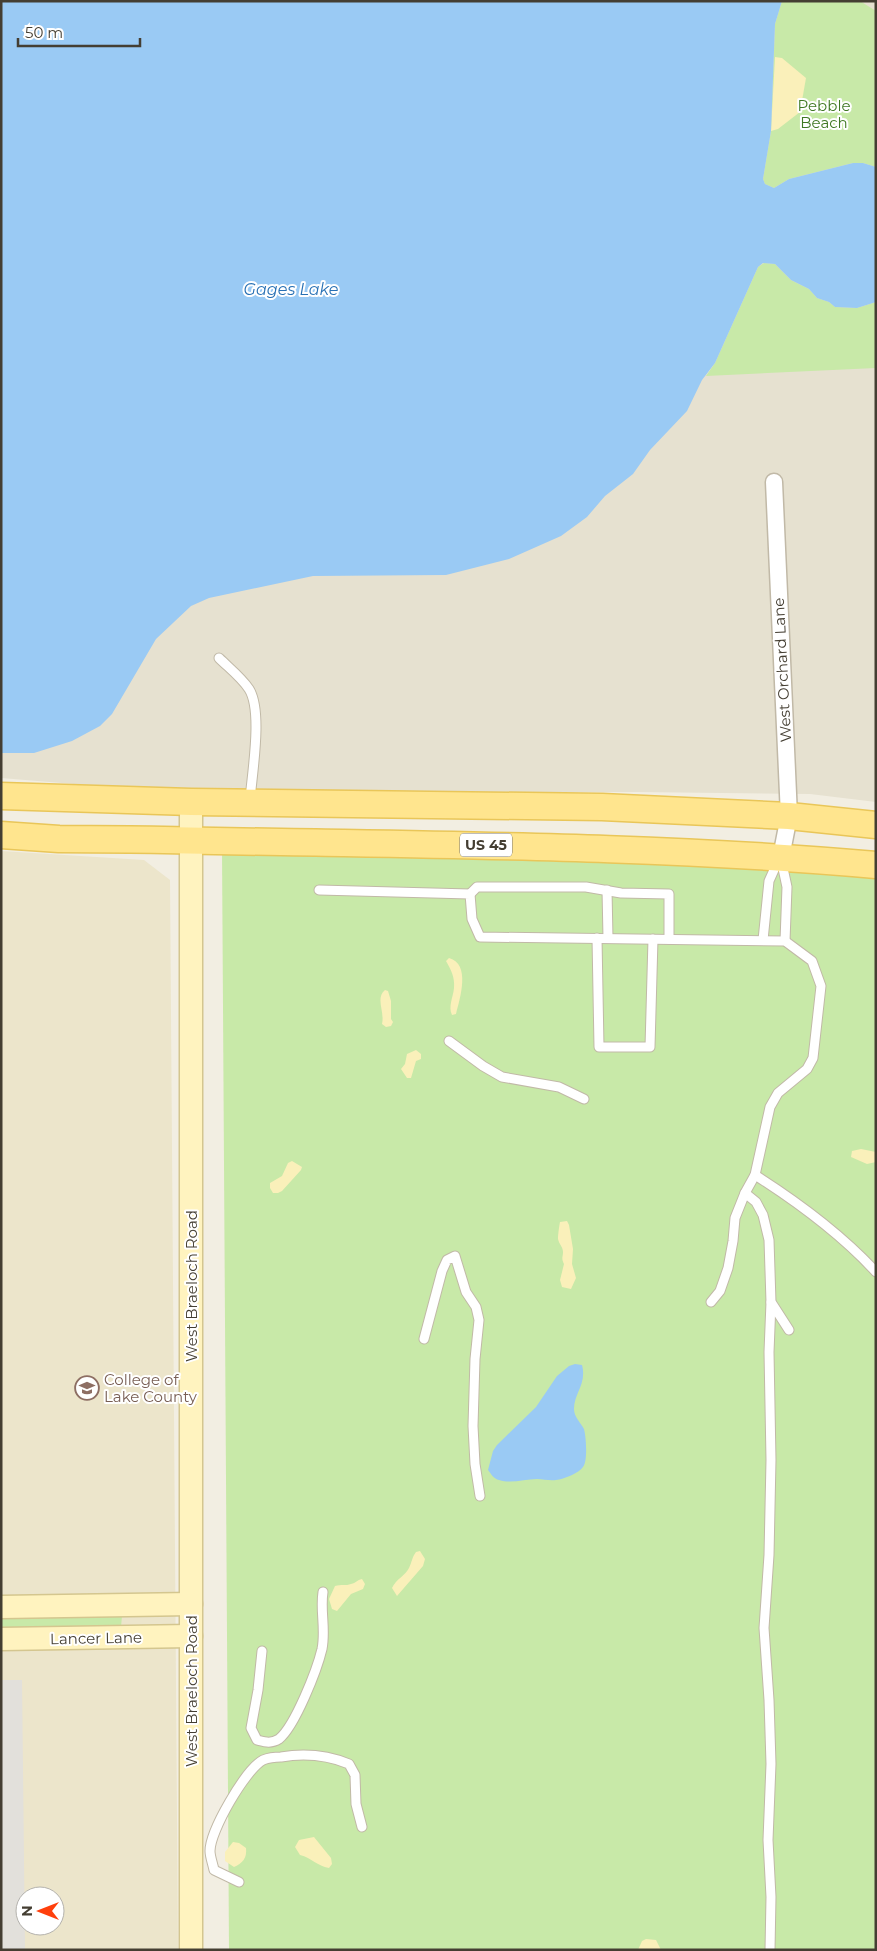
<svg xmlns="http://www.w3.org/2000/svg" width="877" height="1951" font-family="Montserrat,sans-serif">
  <rect width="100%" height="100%" fill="#f2eee2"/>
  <!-- residential -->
  <path fill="#e6e1d0" d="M 1,1 L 876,1 L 876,802 L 810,794 L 637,792 L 171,792 L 1,778 Z"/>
  <!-- education -->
  <path fill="#ece5cb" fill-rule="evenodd" d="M 1,851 L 144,860 L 170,880 L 178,1950 L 1,1950 ZM 25,1896 L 55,1896 L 55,1926 L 25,1926 Z"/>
  <!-- green -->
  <g fill="#c8e9a8">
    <path d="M 782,1 L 860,1 L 876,11 L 876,167 L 863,163 L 853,163 L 789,179 L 774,188 L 765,184 L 763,179 L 771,131 L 775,24 Z"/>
    <path d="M 764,263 L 775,264 L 791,280 L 809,289 L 817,298 L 829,302 L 835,307 L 857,308 L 876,302 L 876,368 L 706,376 L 715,363 L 758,267 Z"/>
    <path d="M 222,851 L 876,868 L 876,1950 L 229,1950 Z"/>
    <path d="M 122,1616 L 121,1627 L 1,1629 L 1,1617 Z"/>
  </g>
  <!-- sand -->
  <g fill="#faf0ba">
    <path d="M 775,57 L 782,58 L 806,78 L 800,112 L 778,129 L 771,131 Z"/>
    <path d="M 449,958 C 471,964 460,998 456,1014 L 452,1015 C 448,1006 453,998 454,988 C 455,977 451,970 446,961 Z"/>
    <path d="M 385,990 L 388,991 L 391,1001 L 391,1019 L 393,1022 L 391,1026 L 386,1027 L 382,1024 C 385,1012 375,998 385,990 Z"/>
    <path d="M 416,1050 L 421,1054 L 421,1059 L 416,1061 L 411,1078 L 407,1078 L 401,1069 L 405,1064 L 407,1054 Z"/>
    <path d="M 861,1149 L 876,1152 L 876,1162 L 867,1164 L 851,1157 L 852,1151 Z"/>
    <path d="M 292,1161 L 302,1167 L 301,1170 L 282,1191 L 278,1193 L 273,1193 L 270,1188 L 270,1183 L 282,1176 L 288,1163 Z"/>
    <path d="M 567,1221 L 569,1225 L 573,1249 L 572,1264 L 576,1278 L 571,1289 L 562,1287 L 560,1280 L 564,1264 C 561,1258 563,1257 563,1252 C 563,1247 559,1244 558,1239 C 558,1235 559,1227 560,1222 Z"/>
    <path d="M 420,1551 L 425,1559 L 423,1566 L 397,1596 L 392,1588 C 396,1579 405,1576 409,1568 C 412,1562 412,1557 416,1552 Z"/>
    <path d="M 362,1579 L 365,1584 L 363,1589 L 351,1594 L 337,1611 L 332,1609 L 329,1599 L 335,1586 C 341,1584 346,1586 351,1584 C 356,1583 357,1580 362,1579 Z"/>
    <path d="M 314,1837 L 331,1858 L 332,1864 L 329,1868 C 317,1866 312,1858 300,1855 L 295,1847 L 299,1840 Z"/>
    <path d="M 233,1842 L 239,1843 L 246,1848 C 247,1858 243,1863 234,1867 L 225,1861 L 225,1852 Z"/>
    <path d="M 646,1939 L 656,1940 L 661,1950 L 638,1950 L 642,1941 Z"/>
  </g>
  <!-- parking -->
  <path fill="#e2e0db" d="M 1,1680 L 22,1680 L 25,1950 L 1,1950 Z"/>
  <!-- water -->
  <g fill="#9acaf4">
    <path d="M 1,1 L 782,1 L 775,24 L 771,131 L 763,179 L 765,184 L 774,188 L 789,179 L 853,163 L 863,163 L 876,167 L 876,302 L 857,308 L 835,307 L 829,302 L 817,298 L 809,289 L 791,280 L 775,264 L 763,263 L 758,267 L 715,363 L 702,380 L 687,411 L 650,450 L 633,474 L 605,496 L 587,517 L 561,536 L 509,559 L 446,575 L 313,576 L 209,598 L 191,606 L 156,639 L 112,714 L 100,726 L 72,741 L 34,753 L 1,753 Z"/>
    <path d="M 575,1364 L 582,1365 C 587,1384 574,1393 574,1409 C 574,1417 581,1423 584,1429 C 586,1436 588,1461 583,1467 C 579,1473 564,1479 556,1480 C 550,1481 543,1479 537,1479 C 525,1479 511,1484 499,1480 C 494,1479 491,1474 488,1470 L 493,1451 L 497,1445 L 536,1407 L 557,1376 L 569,1366 Z"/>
  </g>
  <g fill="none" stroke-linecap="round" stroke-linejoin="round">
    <!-- lane casing -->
    <g stroke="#c1b9a7" stroke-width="11">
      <g id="lane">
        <path d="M 219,658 C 229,668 241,677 249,689 C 263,711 252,773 250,800"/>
        <path d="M 781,859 L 787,887 L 785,941"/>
        <path d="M 319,890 L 470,894 L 472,919 L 480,937 L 785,941 L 812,961 L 821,986 L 813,1058 L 807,1069 L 778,1093 L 770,1107 L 755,1175 L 745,1193 L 735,1218 L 733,1241 L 728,1268 L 720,1291 L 711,1302"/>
        <path d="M 607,890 L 608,938"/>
        <path d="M 470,894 L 477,887 L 586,887 L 621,893 L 669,894 L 669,939"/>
        <path d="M 597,938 L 599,1047 L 650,1047 L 653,939"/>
        <path d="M 763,940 L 769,881 L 778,861"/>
        <path d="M 449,1041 L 483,1066 L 502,1077 L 559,1087 L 584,1099"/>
        <path d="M 755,1175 C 799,1203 841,1234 876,1272"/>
        <path d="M 745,1193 L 756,1202 L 763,1215 L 769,1240 L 771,1302 L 789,1330"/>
        <path d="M 424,1339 L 442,1271 L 447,1260 L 455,1256 L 466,1292 L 476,1307 L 479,1320 L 475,1359 L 473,1426 L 475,1464 L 480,1496"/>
        <path d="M 262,1651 L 258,1690 L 251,1728 L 257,1740 C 265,1742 271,1744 279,1739 C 295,1726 317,1670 322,1649 C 326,1629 320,1611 323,1592"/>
        <path d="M 239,1882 L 214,1870 C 213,1864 210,1857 210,1851 C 210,1831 245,1770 263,1760 C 268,1758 276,1757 281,1757 C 305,1753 327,1755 349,1764 L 355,1775 L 356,1804 L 362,1827"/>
        <path d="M 770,1950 L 771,1897 L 768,1840 L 771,1764 L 769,1700 L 764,1628 L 769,1555 L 771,1460 L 769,1352 L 771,1302"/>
      </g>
    </g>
    <!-- street casing -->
    <g stroke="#c1b9a7" stroke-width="19">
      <path id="street" d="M 774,482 L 789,816 L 781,857"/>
    </g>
    <!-- secondary casing -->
    <g stroke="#d4c68f" stroke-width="25">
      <g id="secondary">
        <path d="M 191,802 L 191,1950"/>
        <path d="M 1,1607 L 191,1604"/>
        <path d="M 1,1639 L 191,1636"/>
      </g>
    </g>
    <!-- primary casing -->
    <g stroke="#e9c659" stroke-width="29">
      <g id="primary">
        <path d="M 1,796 L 191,802 L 602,807 L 789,816 L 876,825"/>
        <path d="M 1,835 L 59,839 C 154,839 248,842 343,843 C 520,846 698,849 876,865"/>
      </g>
    </g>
    <!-- lane -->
    <use href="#lane" stroke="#fff" stroke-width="9"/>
    <!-- street -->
    <use href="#street" stroke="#fff" stroke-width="16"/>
    <!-- secondary -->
    <use href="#secondary" stroke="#fff3bf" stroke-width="22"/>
    <!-- primary -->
    <use href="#primary" stroke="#ffe58e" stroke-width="26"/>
  </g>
  <!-- icons -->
  <defs>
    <g id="university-ring" transform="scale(1.25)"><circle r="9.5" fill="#fff" stroke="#8d6e63" stroke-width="1.5"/><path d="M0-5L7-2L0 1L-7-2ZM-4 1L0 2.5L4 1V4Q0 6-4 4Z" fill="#8d6e63"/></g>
  </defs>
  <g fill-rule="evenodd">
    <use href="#university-ring" x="87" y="1388"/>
  </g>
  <g text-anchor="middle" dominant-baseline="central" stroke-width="4" stroke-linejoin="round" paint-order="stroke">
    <!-- shield labels -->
    <rect fill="#fff" stroke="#7c7870" stroke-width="1" x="460" y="833.5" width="52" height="23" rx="4"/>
    <g font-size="14" font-weight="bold" fill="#443e32">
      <text x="486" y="845">US 45</text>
    </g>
    <!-- park labels -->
    <g font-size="15" fill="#3f7823" stroke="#fff">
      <text x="824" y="105">Pebble<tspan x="824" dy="17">Beach</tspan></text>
    </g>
    <!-- street labels -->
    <g font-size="15" fill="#443e32" stroke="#fff">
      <text transform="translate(782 670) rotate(-93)">West Orchard Lane</text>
      <text transform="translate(191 1286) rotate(-90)">West Braeloch Road</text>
      <text transform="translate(96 1638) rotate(-1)">Lancer Lane</text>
      <text transform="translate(191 1691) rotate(-90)">West Braeloch Road</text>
    </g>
    <!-- education labels -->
    <g font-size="15" fill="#785e54" stroke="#fff" text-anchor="start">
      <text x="104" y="1379">College of<tspan x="104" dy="17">Lake County</tspan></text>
    </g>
    <!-- water labels -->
    <g font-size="16" font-style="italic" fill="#2770b4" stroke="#fff">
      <text x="291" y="289">Gages Lake</text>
    </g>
  </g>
  <!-- border -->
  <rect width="877" height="1951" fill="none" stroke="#443e32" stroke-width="5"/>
  <!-- north arrow -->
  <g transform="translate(40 1911) rotate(270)"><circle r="24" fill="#ffffff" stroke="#b4b2ad"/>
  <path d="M0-4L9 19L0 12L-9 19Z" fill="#ff3f0c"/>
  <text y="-8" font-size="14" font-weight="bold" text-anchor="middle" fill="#443e32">N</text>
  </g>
  <!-- scale -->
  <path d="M18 38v8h122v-8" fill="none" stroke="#443e32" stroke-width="2.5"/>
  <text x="25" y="38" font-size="15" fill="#443e32" stroke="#ffffff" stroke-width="4" paint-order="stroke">50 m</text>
</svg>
